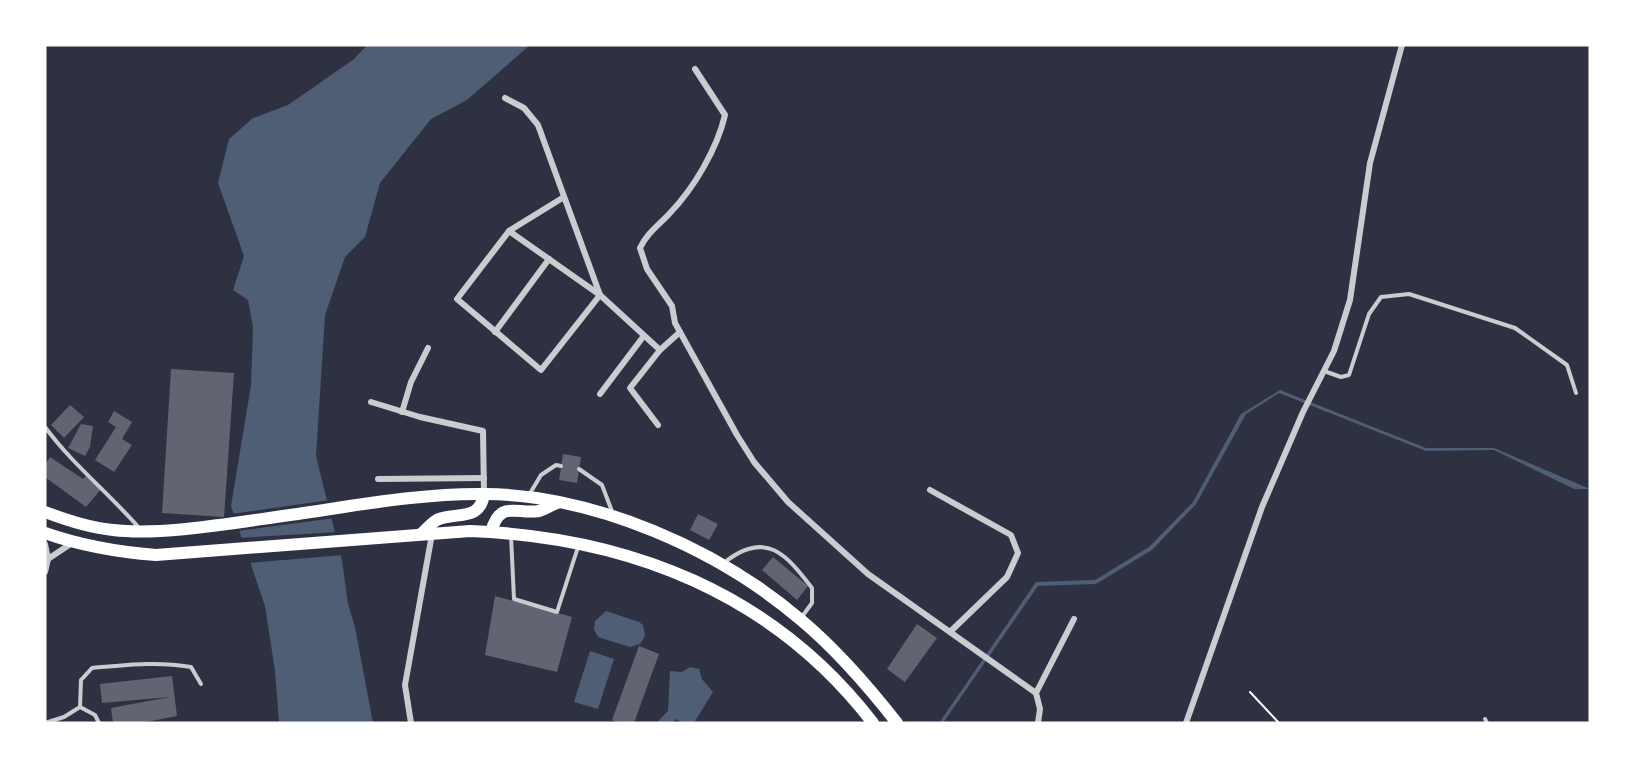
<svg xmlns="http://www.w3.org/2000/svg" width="1635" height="768" font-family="'Golos Text',sans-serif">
  <rect width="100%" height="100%" fill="#2d3142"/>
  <!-- water -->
  <g fill="#4f5d75">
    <path d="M 367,45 L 530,45 L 467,100 L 431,119 L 380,183 L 365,237 L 345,257 L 325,315 L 316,456 L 342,561 L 348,604 L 355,627 L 373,723 L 279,723 L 275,671 L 265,606 L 231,506 L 251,385 L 253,327 L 248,300 L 233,290 L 244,256 L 218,183 L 229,139 L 253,118 L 288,105 L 354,59 Z"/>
    <path d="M 1280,390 L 1426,448 L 1494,448 L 1590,489 L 1574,489 L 1494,450 L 1426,451 L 1279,393 L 1246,414 L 1196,504 L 1152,550 L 1096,584 L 1038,586 L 943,723 L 939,723 L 1036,582 L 1095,580 L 1149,547 L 1193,502 L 1241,414 Z"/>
    <path d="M 606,611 L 639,622 L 643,625 L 645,636 L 640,644 L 630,647 L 598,637 L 594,629 L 595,621 Z"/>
    <path d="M 590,651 L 614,659 L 598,709 L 574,702 Z"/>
    <path d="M 690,667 L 699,669 L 702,679 L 713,692 L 694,723 L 683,723 L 676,719 L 672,723 L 656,723 L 668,711 L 670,671 L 682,672 Z"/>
  </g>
  <!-- pier -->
  <g fill="#2d3142">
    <path d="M 330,500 L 335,518 L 237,531 L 231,514 Z"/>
    <path d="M 338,532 L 343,555 L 248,563 L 239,538 Z"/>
  </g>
  <!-- building -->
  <g fill="#626471">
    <path d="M 171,369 L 234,373 L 224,517 L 162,513 Z"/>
    <path d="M 70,405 L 84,417 L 64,438 L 51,425 Z"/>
    <path d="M 114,411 L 132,422 L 122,439 L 132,445 L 114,472 L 95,460 L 116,427 L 108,422 Z"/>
    <path d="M 81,424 L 93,426 L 90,447 L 85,456 L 68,448 Z"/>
    <path d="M 563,454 L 581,457 L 577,483 L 559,480 Z"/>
    <path d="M 50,457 L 83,479 L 86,476 L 101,489 L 86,507 L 45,477 L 45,465 Z"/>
    <path d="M 698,514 L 718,524 L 709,540 L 690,530 Z"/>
    <path d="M 773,557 L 808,586 L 797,600 L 762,570 Z"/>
    <path d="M 495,596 L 572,617 L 557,672 L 485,655 Z"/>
    <path d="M 917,624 L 937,638 L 905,682 L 887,669 Z"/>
    <path d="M 639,646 L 659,654 L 634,723 L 620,723 L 612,720 Z"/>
    <path d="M 172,676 L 177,716 L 141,723 L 113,723 L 111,708 L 170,697 L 102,703 L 100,684 Z"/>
  </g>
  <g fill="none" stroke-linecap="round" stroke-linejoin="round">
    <!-- path -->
    <path stroke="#fff" stroke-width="2" d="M 1250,692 L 1279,723"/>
    <!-- service -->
    <g stroke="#caccd0" stroke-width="4">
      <path d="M 1324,371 L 1341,377 L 1349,375 L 1369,314 L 1381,297 L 1409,294 L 1515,328 L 1567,365 L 1576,393"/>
      <path d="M 45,427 C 73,465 109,493 140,529"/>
      <path d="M 579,469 L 602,485 L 613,514"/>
      <path d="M 529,495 L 541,475 L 556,465 L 561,466"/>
      <path d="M 511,536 L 514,599 L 557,612 L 578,547"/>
      <path d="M 725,562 C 766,530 786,554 812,588 L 812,603 L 801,618"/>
      <path d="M 80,707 L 95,715 L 99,723"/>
      <path d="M 1485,719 L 1487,723"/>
      <path d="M 45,723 L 64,717 L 80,707 L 81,680 L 92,668 C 125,665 157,661 191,667 L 201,684"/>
    </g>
    <!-- minor -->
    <g stroke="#caccd0" stroke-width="6">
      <path d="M 695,69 L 725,115 C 717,149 694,188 670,213 C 659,225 647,233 640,248 L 647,269 L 672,306 L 675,323 L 737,435 L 754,462 L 788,502 L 868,574 L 1036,693"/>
      <path d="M 505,98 L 524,108 L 538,125 L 600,295 L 541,370 L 457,299 L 509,231 L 564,197"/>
      <path d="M 509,231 L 600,295 L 660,350"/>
      <path d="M 495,332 L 549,259"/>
      <path d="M 600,394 L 643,337"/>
      <path d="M 371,402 L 420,417 L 483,431 L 484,494"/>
      <path d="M 402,412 L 411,382 L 428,348"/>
      <path d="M 658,425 L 630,388 L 660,350 L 680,332"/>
      <path d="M 378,479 L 484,478"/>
      <path d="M 930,490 L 1011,535 L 1018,553 L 1007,577 L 951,631"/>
      <path d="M 45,544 L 48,559 L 45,572"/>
      <path d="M 48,559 L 72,543"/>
      <path d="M 411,723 L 405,685 L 432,534"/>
      <path d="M 1038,723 L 1040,709 L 1036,693 L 1074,619"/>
      <path d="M 1186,723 L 1262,507 L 1303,412 L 1334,351 L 1350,300 L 1370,163 L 1402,45"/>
    </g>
    <!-- trunk -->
    <g stroke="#fff" stroke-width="12">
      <path d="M 45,512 C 66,520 90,528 113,530 C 163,536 238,522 290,515 C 354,506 420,493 485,494 C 595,495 718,549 801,620 C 837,650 868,686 897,723"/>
      <path d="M 491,532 C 500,499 517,515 539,511 C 544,510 551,505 557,503"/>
      <path d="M 45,533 C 82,546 117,552 156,555 L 470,531 C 629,537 773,593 873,723"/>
      <path d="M 421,534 C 426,530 433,521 439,519 C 459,512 480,521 484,494"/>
    </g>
  </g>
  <!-- border -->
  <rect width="1635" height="768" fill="none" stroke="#ffffff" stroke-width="93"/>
</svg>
